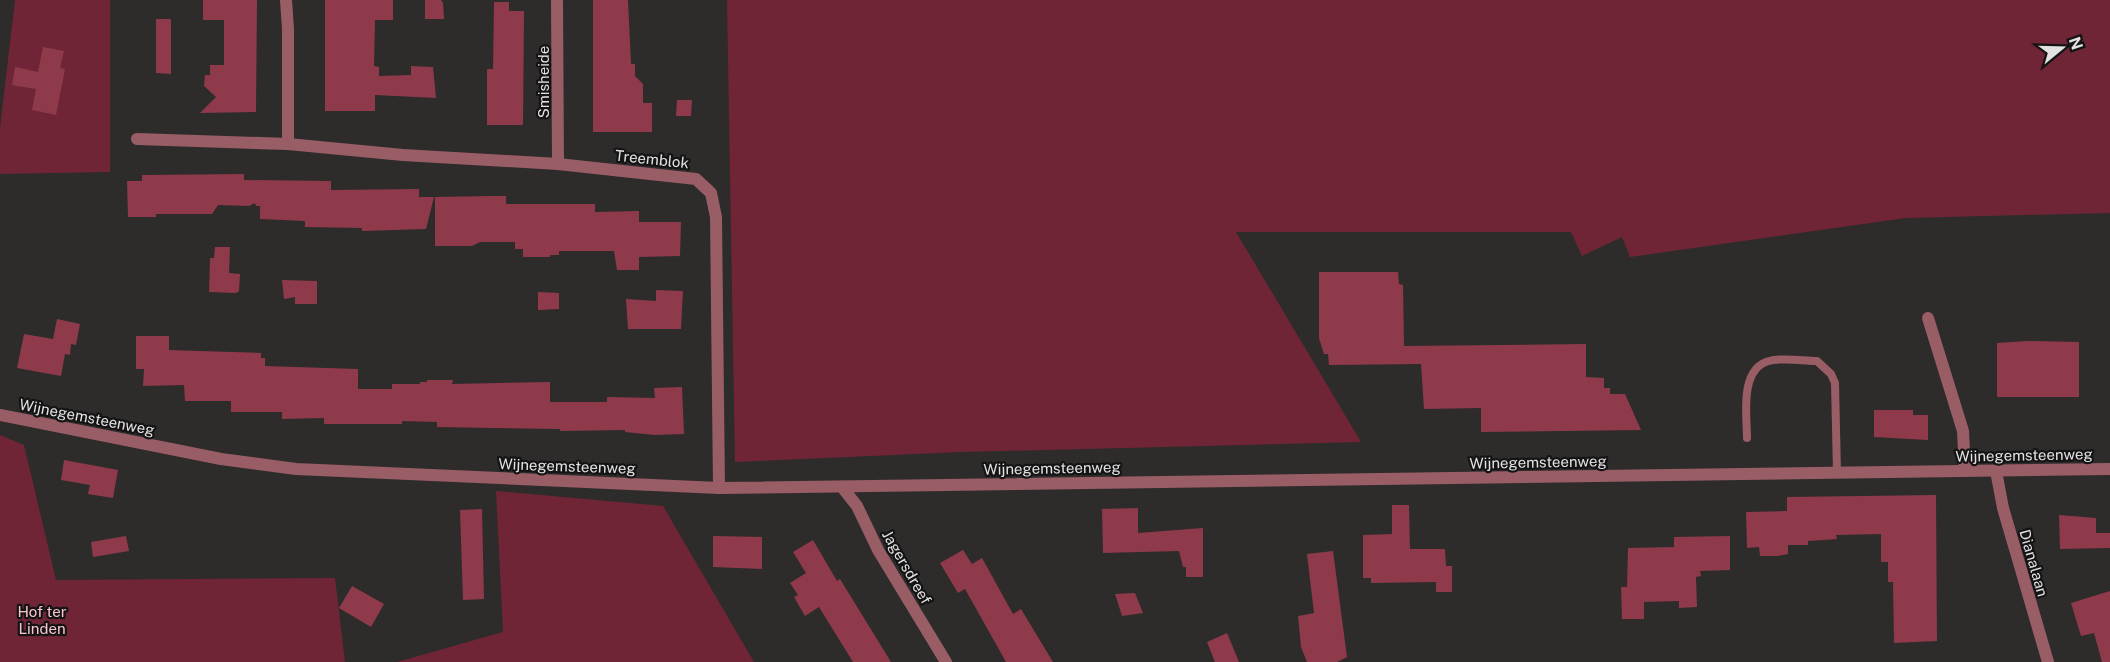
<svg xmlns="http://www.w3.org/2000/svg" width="2110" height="662" font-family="'Public Sans',sans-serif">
  <rect width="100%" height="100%" fill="#2e2b2b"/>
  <!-- green -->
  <g fill="#702536">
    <path d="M 15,0 L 110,0 L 110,172 L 0,174 L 0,128 Z"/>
    <path d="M 727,0 L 2110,0 L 2110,213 L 1906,218 L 1630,257 L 1622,237 L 1582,256 L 1571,232 L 1236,232 L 1361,442 L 961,452 L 735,462 Z"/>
    <path d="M 0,435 L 24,445 L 56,580 L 335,578 L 345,662 L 0,662 Z"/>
    <path d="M 496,491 L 663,506 L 754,662 L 397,662 L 503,632 Z"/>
  </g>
  <!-- building -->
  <g fill="#8e3a4b">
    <path d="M 203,0 L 257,0 L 256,112 L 200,113 L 216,97 L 204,86 L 205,75 L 210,75 L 210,65 L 224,65 L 224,20 L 203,20 Z"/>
    <path d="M 325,0 L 393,0 L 393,20 L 375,20 L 374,66 L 379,67 L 379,76 L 411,75 L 411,66 L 433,67 L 436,98 L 375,95 L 375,111 L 325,111 Z"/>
    <path d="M 425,0 L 441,0 L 443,3 L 444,19 L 425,19 Z"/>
    <path d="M 593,0 L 628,0 L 631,64 L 635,64 L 635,76 L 643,84 L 643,103 L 652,103 L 652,132 L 593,132 Z"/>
    <path d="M 494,2 L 509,2 L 509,11 L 524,11 L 523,125 L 487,125 L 487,69 L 493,69 Z"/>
    <path d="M 156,19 L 171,19 L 171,74 L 156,73 Z"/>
    <path d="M 43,47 L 64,51 L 60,68 L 65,69 L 56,115 L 32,110 L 36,89 L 12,85 L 15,67 L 38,72 Z"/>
    <path d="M 677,100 L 692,100 L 691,116 L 676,116 Z"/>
    <path d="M 244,174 L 244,180 L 331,181 L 331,190 L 419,189 L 419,197 L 434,197 L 426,229 L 362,231 L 362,228 L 305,227 L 305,221 L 260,219 L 260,206 L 256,206 L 255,203 L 249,206 L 218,205 L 212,214 L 156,214 L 156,217 L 128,217 L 127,181 L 142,181 L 142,175 Z"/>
    <path d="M 490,196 L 506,196 L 506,204 L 595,204 L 595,212 L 639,211 L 639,222 L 681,222 L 680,256 L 639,257 L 639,270 L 617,270 L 614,251 L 559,251 L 559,255 L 550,255 L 550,257 L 523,257 L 523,249 L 515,249 L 515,242 L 480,242 L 472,246 L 435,246 L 435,197 Z"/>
    <path d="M 215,247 L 230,247 L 229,273 L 240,274 L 239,291 L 236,293 L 209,292 L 210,258 L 214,258 Z"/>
    <path d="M 1319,272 L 1398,272 L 1399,284 L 1403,285 L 1404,346 L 1586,344 L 1586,377 L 1604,378 L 1604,388 L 1610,388 L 1610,394 L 1625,394 L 1641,430 L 1481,432 L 1481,408 L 1424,409 L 1421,364 L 1329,365 L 1328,354 L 1324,354 L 1319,338 Z"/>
    <path d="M 282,280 L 317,281 L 317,304 L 295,304 L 295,297 L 284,299 Z"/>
    <path d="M 656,290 L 683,291 L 681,329 L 628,329 L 626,299 L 656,301 Z"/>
    <path d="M 538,292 L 559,293 L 559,309 L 538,310 Z"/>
    <path d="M 57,319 L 80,324 L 76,345 L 71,344 L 70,355 L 65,354 L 61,376 L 17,368 L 24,334 L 53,339 Z"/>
    <path d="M 136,336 L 169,336 L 169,350 L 261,353 L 261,358 L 265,358 L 265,366 L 358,369 L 358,389 L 392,389 L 392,384 L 420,384 L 420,382 L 427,382 L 427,380 L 453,380 L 452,384 L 550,382 L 550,402 L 607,402 L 607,397 L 655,398 L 654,388 L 682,387 L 684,434 L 655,435 L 625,432 L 625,430 L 560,431 L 560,429 L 437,427 L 437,422 L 402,421 L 402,424 L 324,424 L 324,418 L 282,419 L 282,412 L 231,412 L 231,401 L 185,401 L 184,385 L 143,386 L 144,369 L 136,369 Z"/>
    <path d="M 2027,341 L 2079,342 L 2079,397 L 1997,397 L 1997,343 Z"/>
    <path d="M 1874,410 L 1913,410 L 1913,415 L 1928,415 L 1928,440 L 1874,437 Z"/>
    <path d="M 64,460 L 118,470 L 113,498 L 88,494 L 90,485 L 61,480 Z"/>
    <path d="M 1936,495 L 1937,641 L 1894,643 L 1893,582 L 1888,582 L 1888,562 L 1881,562 L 1881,534 L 1836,535 L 1837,539 L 1808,541 L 1808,545 L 1788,545 L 1788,554 L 1778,556 L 1760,556 L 1759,547 L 1747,548 L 1746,512 L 1787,511 L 1787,497 Z"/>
    <path d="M 1392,505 L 1409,505 L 1410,549 L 1445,549 L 1446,566 L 1452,566 L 1452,592 L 1436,592 L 1436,582 L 1371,583 L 1371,578 L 1363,578 L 1363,535 L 1392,534 Z"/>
    <path d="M 1138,508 L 1138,533 L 1203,528 L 1203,577 L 1186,577 L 1186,567 L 1183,567 L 1179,551 L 1103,553 L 1102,509 Z"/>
    <path d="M 482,509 L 484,599 L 463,600 L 460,510 Z"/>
    <path d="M 2059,515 L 2096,518 L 2096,533 L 2110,533 L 2110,548 L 2060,549 Z"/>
    <path d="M 126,536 L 129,551 L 93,557 L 91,542 Z"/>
    <path d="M 713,536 L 762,537 L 762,569 L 713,567 Z"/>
    <path d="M 1730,536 L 1730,570 L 1700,571 L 1701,576 L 1696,577 L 1697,607 L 1679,608 L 1679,601 L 1644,602 L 1644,619 L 1622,619 L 1621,587 L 1627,587 L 1628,548 L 1674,547 L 1674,537 Z"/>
    <path d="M 813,540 L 837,581 L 840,579 L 891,662 L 853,662 L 819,607 L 805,616 L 794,597 L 798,595 L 790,583 L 806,573 L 793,552 Z"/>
    <path d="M 963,550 L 972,564 L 982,558 L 1013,614 L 1021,609 L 1053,662 L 1006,662 L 965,589 L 958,593 L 940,563 Z"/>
    <path d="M 1333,551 L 1347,657 L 1337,662 L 1307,662 L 1301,647 L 1298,616 L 1314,613 L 1307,554 Z"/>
    <path d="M 352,586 L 384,604 L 371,627 L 339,608 Z"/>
    <path d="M 2110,591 L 2110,662 L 2102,662 L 2094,633 L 2081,636 L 2071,603 Z"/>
    <path d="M 1135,593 L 1143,613 L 1122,616 L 1115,594 Z"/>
    <path d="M 1227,633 L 1239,662 L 1215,662 L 1207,642 Z"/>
  </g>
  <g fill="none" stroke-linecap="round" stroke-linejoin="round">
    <!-- service -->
    <path stroke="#995d66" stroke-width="8" d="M 1747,438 C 1747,416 1739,369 1769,361 C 1783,357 1803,361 1817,361 L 1831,374 L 1835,383 L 1837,473"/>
    <!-- minor -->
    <g stroke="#995d66" stroke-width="12">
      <path d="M 286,0 L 288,29 L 288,144"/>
      <path d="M 557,0 L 558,164"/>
      <path d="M 137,139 L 288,144 L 403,155 L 558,164 L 696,179 L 711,193 L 716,217 L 719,488"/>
      <path d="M 1928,318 L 1963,431 L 1965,471"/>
      <path d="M 1996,471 L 2003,508 L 2048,662"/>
      <path d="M 842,487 L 857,506 L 878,550 L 946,662"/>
    </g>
    <!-- tertiary -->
    <path stroke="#995d66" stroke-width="12" d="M 0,415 L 221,459 L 296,469 L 719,488 L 2110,469"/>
  </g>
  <g text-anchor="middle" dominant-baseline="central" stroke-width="4.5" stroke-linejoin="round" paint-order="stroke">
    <!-- street labels -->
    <g font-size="15" fill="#e3e1e1" stroke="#151414">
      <text transform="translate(543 82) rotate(-90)">Smisheide</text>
      <text transform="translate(652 159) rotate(6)">Treemblok</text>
      <text transform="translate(87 417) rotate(11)">Wijnegemsteenweg</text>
      <text transform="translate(2024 455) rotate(-1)">Wijnegemsteenweg</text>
      <text transform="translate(1538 462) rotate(-1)">Wijnegemsteenweg</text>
      <text transform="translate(567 466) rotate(2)">Wijnegemsteenweg</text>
      <text transform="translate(1052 468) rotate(-1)">Wijnegemsteenweg</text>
      <text transform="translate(2034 563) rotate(74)">Dianalaan</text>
      <text transform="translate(907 567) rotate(60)">Jagersdreef</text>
    </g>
    <!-- park labels -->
    <g font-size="15" fill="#f8c6cc" stroke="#151414">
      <text x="42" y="611">Hof ter<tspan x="42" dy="17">Linden</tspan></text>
    </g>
  </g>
  <!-- north arrow -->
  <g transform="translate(2062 48) rotate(71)" stroke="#151414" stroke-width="4.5" paint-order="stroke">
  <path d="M0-4.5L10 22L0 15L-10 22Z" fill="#e3e1e1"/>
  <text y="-9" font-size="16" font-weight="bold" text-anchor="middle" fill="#e3e1e1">N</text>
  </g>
</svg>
